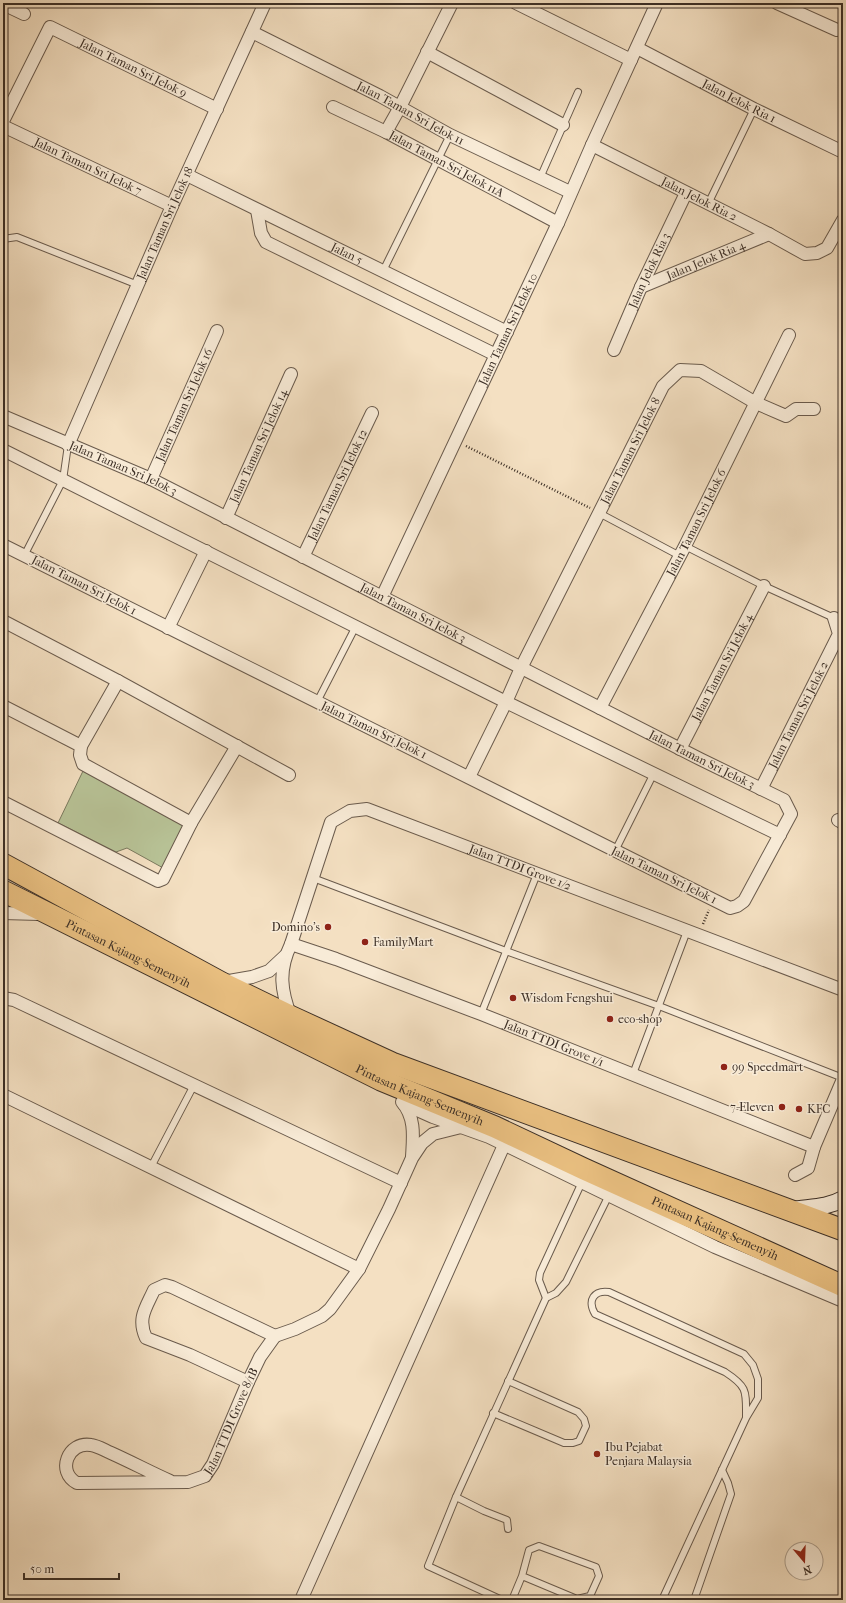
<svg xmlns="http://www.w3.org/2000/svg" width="846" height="1603" font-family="'IM FELL French Canon',serif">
  <rect width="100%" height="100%" fill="#f4e0c2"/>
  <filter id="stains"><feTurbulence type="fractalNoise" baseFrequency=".005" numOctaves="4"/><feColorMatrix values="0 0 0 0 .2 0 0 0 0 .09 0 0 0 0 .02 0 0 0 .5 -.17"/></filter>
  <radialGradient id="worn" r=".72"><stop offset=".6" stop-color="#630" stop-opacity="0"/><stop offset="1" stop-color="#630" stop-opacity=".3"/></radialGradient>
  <!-- green -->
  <path fill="#b8c397" stroke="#7a795e" d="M 83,771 L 186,824 L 165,869 L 127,848 L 116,852 L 58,823 Z"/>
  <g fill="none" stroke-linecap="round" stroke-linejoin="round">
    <!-- lane casing -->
    <g stroke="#6a5b4d" stroke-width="8">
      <g id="lane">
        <path d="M 540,178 L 578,92"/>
        <path d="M 708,204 L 754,109"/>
        <path d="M 3,239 L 17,237 L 138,285"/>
        <path d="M 383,271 L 450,135"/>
        <path d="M 599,513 L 680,556"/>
        <path d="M 685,546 L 764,586 L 834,618"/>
        <path d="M 24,556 L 63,480 L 68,445"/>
        <path d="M 317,702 L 356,626"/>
        <path d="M 615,851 L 654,773"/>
        <path d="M 313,878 L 506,951 L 659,1006 L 843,1078"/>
        <path d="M 481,1014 L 537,874"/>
        <path d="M 633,1074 L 687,931"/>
        <path d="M 151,1167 L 194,1085"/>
        <path d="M 546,1298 L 539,1280 L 540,1273 L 582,1182"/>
        <path d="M 493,1413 L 564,1443 L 573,1443 L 579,1441 L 586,1426 L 584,1419 L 578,1412 L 508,1381"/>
        <path d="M 456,1497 L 484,1511 L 507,1520 L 508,1529"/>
        <path d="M 502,1600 L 428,1566 L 456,1497 L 546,1298 L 556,1293 L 566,1282 L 609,1195"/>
        <path d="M 512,1600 L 522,1576 L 529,1550 L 539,1546 L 596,1567 L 599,1576 L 590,1596 L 577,1599 L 522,1576"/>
        <path d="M 662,1600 L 746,1418 L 758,1398 L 758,1379 L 753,1365 L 744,1354 L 609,1292 C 594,1290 587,1300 595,1314 L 725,1372 C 748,1387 746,1391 746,1418"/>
        <path d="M 694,1600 L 731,1494 L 728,1483 L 722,1470"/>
      </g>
    </g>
    <!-- street casing -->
    <g stroke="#6a5b4d" stroke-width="14">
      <g id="street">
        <path d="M 516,3 L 631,60"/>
        <path d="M 777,3 L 837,30"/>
        <path d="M 3,4 L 24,14"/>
        <path id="s1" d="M 252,32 L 380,96 L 450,135 L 570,192"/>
        <path id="s2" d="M 637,48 L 754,109 L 843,152"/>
        <path d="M 427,52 L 563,125"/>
        <path id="s3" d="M 333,107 L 386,132 L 558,223"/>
        <path id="s4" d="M 3,121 L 50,27 L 217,109"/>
        <path id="s5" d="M 3,126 L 172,206"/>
        <path d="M 386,132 L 400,107 L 452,3"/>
        <path id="s6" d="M 592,145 L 769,234 L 805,254 L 817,253 L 827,248 L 843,220"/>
        <path id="s7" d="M 187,175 L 507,332"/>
        <path d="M 257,210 L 261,233 L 266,242 L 496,355"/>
        <path id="s8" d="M 641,287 L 769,234"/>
        <path id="s9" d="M 614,350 L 641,287 L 686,193"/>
        <path id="s10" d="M 3,416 L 151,479 L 700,759 L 784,800 L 791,814 L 744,901 L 737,906 L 730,908 L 3,545"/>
        <path id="s11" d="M 68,445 L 172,206 L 265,3"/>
        <path d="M 3,450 L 506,702 L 780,835"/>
        <path id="s12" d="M 151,479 L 217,331"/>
        <path id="s13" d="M 226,518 L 291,374"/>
        <path id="s14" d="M 303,557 L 372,413"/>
        <path id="s15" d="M 382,597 L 558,223 L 592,145 L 657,3"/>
        <path d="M 3,621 L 118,681 L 289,775"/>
        <path d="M 168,628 L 206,551"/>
        <path d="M 3,706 L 81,746 L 80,755 L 83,764 L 191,823"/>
        <path id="s16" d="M 600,708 L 685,546 L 789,335"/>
        <path d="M 81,746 L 118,681"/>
        <path id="s17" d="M 680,749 L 764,586"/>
        <path id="s18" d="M 469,777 L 506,702 L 521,668 L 663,386 L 680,370 L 701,371 L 756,403 L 786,416 L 796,409 L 814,409"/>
        <path id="s19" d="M 761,789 L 839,634 L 834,618"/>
        <path d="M 3,802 L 158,881 L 163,879 L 191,823 L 237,746"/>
        <path d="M 838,820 L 843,823"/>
        <path d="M 3,913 L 39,914"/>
        <path id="s20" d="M 291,944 L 336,959 L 481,1014 L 814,1147"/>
        <path d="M 223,982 L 252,977 L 269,971 L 285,956"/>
        <path d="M 3,998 L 14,1000 L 401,1183"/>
        <path id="s21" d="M 291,1017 C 281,991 278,971 291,944 L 331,822 L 350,811 L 367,809 L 843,990"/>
        <path d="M 3,1095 L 359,1269"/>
        <path d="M 402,1102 C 416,1118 413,1138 412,1157"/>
        <path d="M 404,1104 L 433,1117 L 489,1137 L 715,1247 L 843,1301"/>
        <path d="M 795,1175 L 808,1168 L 814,1147 L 843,1079"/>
        <path d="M 275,1336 L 295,1329 L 322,1316 L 330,1309 L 359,1269 L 389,1209 L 412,1158 L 422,1143 L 433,1134 L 461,1127"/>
        <path d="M 248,1382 L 190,1355 L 146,1338 C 137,1318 146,1308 154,1290 L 165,1285 L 172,1287 L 275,1336"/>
        <path id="s22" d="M 170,1481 C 150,1472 131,1462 111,1453 C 104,1450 98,1446 91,1445 C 68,1441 56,1472 77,1483 L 188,1482 L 205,1476 L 213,1464 L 248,1382 L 260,1357 L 275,1336"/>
        <path d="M 301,1600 L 504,1145"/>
      </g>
    </g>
    <!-- secondary casing -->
    <g stroke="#3c2f26" stroke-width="18">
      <path id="secondary" d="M 792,1210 C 810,1207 827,1208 843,1199"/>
    </g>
    <!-- highway casing -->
    <g stroke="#3c2f26" stroke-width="23">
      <g id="highway">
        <path d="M 3,864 L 222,983 L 292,1017 L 392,1063 L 843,1230"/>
        <path id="s23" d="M 3,891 L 381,1080 L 495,1127 L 584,1169 L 843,1286"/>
      </g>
    </g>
    <!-- path -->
    <g stroke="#3c2f26" stroke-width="2.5" stroke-dasharray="1 2" stroke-linecap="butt">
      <path d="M 466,446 L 590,508"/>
      <path d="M 703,924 L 709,910"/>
    </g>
    <!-- lane -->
    <use href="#lane" stroke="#f8ebd7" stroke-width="6"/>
    <!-- street -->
    <use href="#street" stroke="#f8ebd7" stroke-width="12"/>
    <!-- secondary -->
    <use href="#secondary" stroke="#f8ebd7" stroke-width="16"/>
    <!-- highway -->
    <use href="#highway" stroke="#eac081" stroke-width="21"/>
  </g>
  <!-- markers -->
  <g fill="#8f2418" stroke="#f8ebd7" stroke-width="1.5">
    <circle cx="328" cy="927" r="4"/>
    <circle cx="365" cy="942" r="4"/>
    <circle cx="513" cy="998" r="4"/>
    <circle cx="610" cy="1019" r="4"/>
    <circle cx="724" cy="1067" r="4"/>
    <circle cx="782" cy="1107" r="4"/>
    <circle cx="799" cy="1109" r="4"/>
    <circle cx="597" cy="1454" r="4"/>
  </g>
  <g text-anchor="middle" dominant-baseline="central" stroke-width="3" stroke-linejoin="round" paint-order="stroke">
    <!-- street labels -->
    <g font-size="12" fill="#3c2f26" stroke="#f8ebd7">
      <text stroke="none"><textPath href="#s4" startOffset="198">Jalan Taman Sri Jelok 9</textPath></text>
      <text stroke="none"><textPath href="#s2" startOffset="115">Jalan Jelok Ria 1</textPath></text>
      <text stroke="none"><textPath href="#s1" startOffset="178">Jalan Taman Sri Jelok 11</textPath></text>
      <text stroke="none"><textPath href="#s3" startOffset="127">Jalan Taman Sri Jelok 11A</textPath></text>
      <text stroke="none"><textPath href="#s5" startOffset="94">Jalan Taman Sri Jelok 7</textPath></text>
      <text stroke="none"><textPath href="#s6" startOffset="120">Jalan Jelok Ria 2</textPath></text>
      <text stroke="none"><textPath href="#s11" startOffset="242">Jalan Taman Sri Jelok 18</textPath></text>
      <text stroke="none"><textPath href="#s7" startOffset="178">Jalan 5</textPath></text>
      <text stroke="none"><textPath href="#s8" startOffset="70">Jalan Jelok Ria 4</textPath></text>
      <text stroke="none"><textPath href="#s9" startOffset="87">Jalan Jelok Ria 3</textPath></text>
      <text stroke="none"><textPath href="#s15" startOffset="296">Jalan Taman Sri Jelok 10</textPath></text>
      <text stroke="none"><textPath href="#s12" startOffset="81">Jalan Taman Sri Jelok 16</textPath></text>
      <text stroke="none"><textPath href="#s13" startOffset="79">Jalan Taman Sri Jelok 14</textPath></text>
      <text stroke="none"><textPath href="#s18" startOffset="364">Jalan Taman Sri Jelok 8</textPath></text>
      <text stroke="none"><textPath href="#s10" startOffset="131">Jalan Taman Sri Jelok 3</textPath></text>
      <text stroke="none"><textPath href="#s14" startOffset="80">Jalan Taman Sri Jelok 12</textPath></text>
      <text stroke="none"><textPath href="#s16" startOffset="209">Jalan Taman Sri Jelok 6</textPath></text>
      <text transform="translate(84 585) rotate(27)">Jalan Taman Sri Jelok 1</text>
      <text stroke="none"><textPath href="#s10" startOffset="455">Jalan Taman Sri Jelok 3</textPath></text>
      <text stroke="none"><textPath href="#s17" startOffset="92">Jalan Taman Sri Jelok 4</textPath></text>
      <text stroke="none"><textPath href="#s19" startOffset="83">Jalan Taman Sri Jelok 2</textPath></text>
      <text transform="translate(374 730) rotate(26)">Jalan Taman Sri Jelok 1</text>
      <text stroke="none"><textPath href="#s10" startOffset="779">Jalan Taman Sri Jelok 3</textPath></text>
      <text stroke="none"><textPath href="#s21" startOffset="407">Jalan TTDI Grove 1/2</textPath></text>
      <text transform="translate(664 875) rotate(26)">Jalan Taman Sri Jelok 1</text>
      <text stroke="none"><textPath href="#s23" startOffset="140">Pintasan Kajang-Semenyih</textPath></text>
      <text stroke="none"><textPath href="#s20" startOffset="281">Jalan TTDI Grove 1/1</textPath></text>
      <text stroke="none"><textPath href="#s23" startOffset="464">Pintasan Kajang-Semenyih</textPath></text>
      <text stroke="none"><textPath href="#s23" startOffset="788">Pintasan Kajang-Semenyih</textPath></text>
      <text stroke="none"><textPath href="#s22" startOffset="335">Jalan TTDI Grove 8/1B</textPath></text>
    </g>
    <!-- poi labels -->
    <g font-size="12" fill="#3c2f26" stroke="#f8ebd7" text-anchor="start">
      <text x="320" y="927" text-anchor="end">Domino's</text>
      <text x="373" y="942">FamilyMart</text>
      <text x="521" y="998">Wisdom Fengshui</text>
      <text x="618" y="1019">eco-shop</text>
      <text x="732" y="1067">99 Speedmart</text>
      <text x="774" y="1107" text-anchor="end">7-Eleven</text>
      <text x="807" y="1109">KFC</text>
      <text x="605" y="1447">Ibu Pejabat<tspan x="605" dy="14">Penjara Malaysia</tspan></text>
    </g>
  </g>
  <!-- margin -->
  <rect width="846" height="1603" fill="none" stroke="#f4e0c2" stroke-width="16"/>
  <rect x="4" y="4" width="838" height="1595" fill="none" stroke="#3c2f26" stroke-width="2"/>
  <rect x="8" y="8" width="830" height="1587" fill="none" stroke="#3c2f26"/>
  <!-- north arrow -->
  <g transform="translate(804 1561) rotate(161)"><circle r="19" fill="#f8ebd7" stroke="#ada090"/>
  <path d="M0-3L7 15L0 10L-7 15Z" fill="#8f2418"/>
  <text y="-6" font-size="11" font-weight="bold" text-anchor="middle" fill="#3c2f26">N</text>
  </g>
  <!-- scale -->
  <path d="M24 1573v6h95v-6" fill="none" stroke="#3c2f26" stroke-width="2"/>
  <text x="30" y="1573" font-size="12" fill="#3c2f26" stroke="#f8ebd7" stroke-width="3" paint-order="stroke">50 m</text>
  <rect width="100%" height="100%" filter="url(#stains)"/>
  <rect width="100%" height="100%" fill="url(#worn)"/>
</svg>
